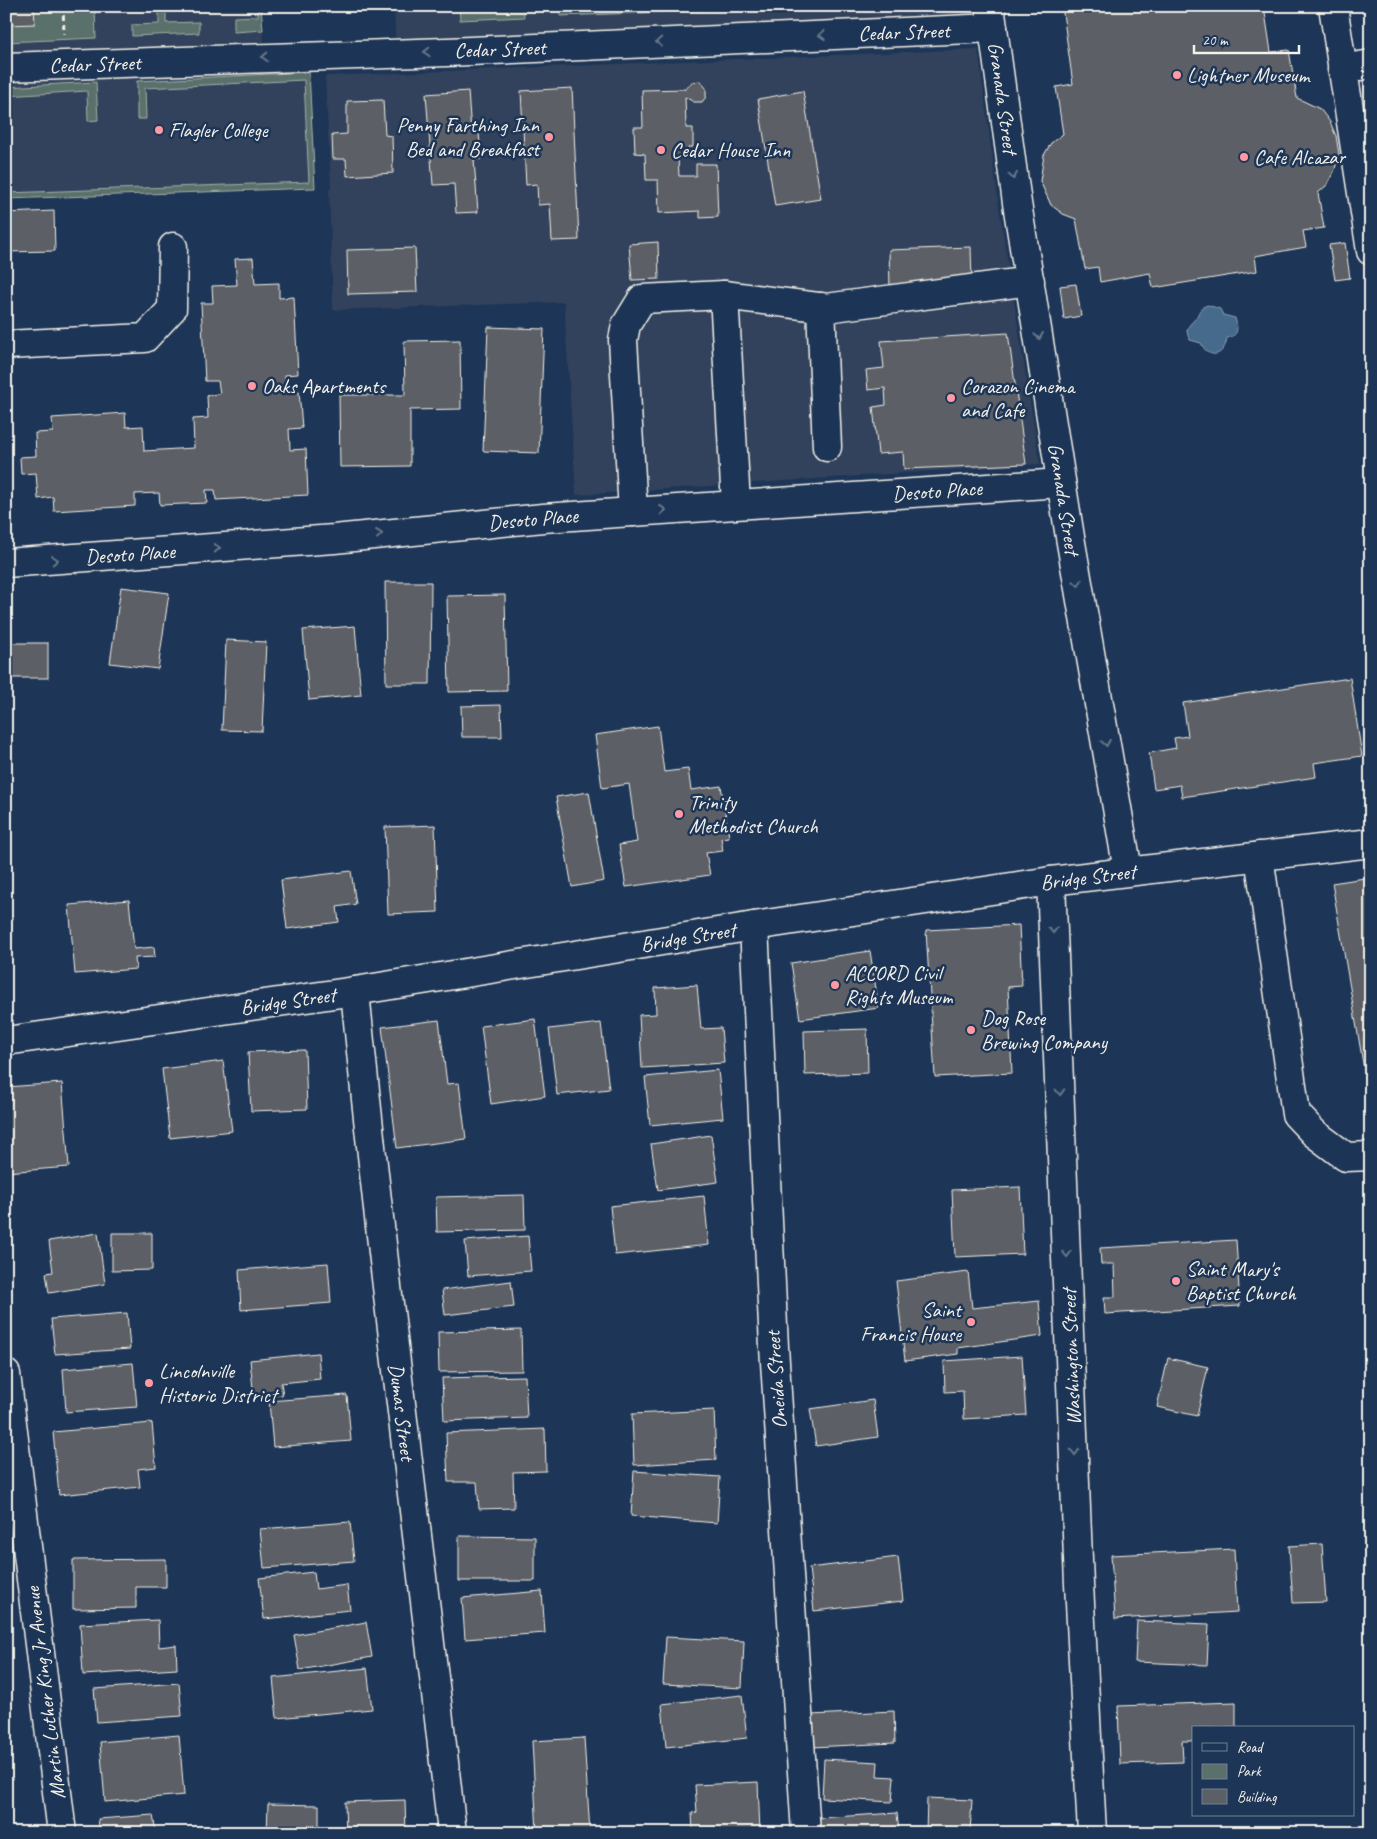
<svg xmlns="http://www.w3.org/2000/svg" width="1377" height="1839" font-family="Caveat,sans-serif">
  <rect width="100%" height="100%" fill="#1d3557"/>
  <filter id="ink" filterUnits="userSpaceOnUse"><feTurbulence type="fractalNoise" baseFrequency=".02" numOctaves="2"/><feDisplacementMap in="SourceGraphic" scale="10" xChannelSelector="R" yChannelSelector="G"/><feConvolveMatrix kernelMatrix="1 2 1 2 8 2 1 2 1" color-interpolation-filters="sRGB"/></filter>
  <g filter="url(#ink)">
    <!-- built -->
    <g fill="#30425c">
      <path d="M 6,6 L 261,6 L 265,57 L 309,56 L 315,188 L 6,199 Z"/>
      <path d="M 394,6 L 990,6 L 993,28 L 396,53 Z"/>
      <path d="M 978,49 L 999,207 L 1040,464 L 576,495 L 564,302 L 333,310 L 329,190 L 331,187 L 325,76 Z"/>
    </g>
    <!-- green -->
    <g fill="#5a706b" stroke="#a7b0aa">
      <path d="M 6,6 L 63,6 L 63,9 L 95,9 L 96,38 L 6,42 Z"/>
      <path d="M 159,6 L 166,6 L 166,23 L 199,22 L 199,33 L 132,36 L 132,25 L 159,24 Z"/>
      <path d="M 258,6 L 261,6 L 263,30 L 234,32 L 234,17 L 258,16 Z"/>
      <path d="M 459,6 L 523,6 L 524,17 L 460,20 Z"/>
      <path d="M 560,6 L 819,6 L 560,16 Z"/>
      <path d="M 309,72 L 315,188 L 6,199 L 6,193 L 309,182 L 304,80 L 145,88 L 146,119 L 137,119 L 137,81 Z"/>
      <path d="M 96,82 L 98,120 L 88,121 L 87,91 L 6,96 L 6,87 Z"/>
    </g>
    <!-- water -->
    <path fill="#446b8c" stroke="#8aa1b1" d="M 1208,305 L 1220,309 L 1223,315 L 1235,318 C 1238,328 1239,336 1227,338 C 1225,356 1209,361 1201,343 L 1190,340 C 1184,328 1188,327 1195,319 C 1200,312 1199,307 1208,305 Z"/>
    <!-- building -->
    <g fill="#5b6066" stroke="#f4f1e8">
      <path d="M 6,6 L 34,6 L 35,24 L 6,25 Z"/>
      <path d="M 1062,6 L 1264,6 L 1271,52 L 1289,50 L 1297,98 L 1320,109 L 1330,122 L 1336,136 L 1339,154 L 1335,169 L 1327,185 L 1318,193 L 1324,228 L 1303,231 L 1306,247 L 1255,256 L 1257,271 L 1153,288 L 1150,273 L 1100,282 L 1098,267 L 1085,269 L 1076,219 L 1063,214 L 1051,205 L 1040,181 L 1044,155 L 1051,143 L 1063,134 L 1056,87 L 1073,84 Z"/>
      <path d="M 700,81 L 706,88 L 706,97 L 702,102 L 694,102 L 685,97 L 686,128 L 693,128 L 693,147 L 688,147 L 688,158 L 678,158 L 679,176 L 696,176 L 696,164 L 716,164 L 718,217 L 700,218 L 700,211 L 659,213 L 658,180 L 646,180 L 645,154 L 635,153 L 634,127 L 643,127 L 642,90 L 686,89 L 692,82 Z"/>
      <path d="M 572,88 L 579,240 L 552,241 L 550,204 L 538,205 L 537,184 L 526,185 L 521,91 Z"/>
      <path d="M 468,91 L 471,132 L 479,132 L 481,159 L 474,160 L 478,212 L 456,213 L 454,184 L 433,185 L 426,94 Z"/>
      <path d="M 803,91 L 821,199 L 775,206 L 758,99 Z"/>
      <path d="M 383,100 L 385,135 L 392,136 L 393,173 L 347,176 L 346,159 L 333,159 L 332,135 L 347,134 L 347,101 Z"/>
      <path d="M 54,211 L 55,251 L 6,252 L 6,213 Z"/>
      <path d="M 658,242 L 659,279 L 632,280 L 629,244 Z"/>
      <path d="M 1345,243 L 1350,278 L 1335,280 L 1329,245 Z"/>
      <path d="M 971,247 L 972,284 L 890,287 L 889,250 Z"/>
      <path d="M 415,248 L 417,292 L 348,294 L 347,250 Z"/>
      <path d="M 253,258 L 255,284 L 279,283 L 279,298 L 294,297 L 298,374 L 285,375 L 286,391 L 299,391 L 302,428 L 289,429 L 290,450 L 306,449 L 308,495 L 216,500 L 215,490 L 206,490 L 207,503 L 160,505 L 159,493 L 135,494 L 135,506 L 54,511 L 53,497 L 38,499 L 36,473 L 21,474 L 20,457 L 36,456 L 35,433 L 53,432 L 52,418 L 125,413 L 126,427 L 143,426 L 144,451 L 194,448 L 193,419 L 208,418 L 207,395 L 220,394 L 218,381 L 205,381 L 201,303 L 213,303 L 212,286 L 237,285 L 235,259 Z"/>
      <path d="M 1076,284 L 1081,316 L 1064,319 L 1060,286 Z"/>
      <path d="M 488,327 L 544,329 L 539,453 L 483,451 Z"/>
      <path d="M 1008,333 L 1026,464 L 904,469 L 903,452 L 878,454 L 873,407 L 886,405 L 885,388 L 868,390 L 866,370 L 884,368 L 881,341 Z"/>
      <path d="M 460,340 L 461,409 L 410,410 L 410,466 L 340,467 L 339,395 L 405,395 L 404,341 Z"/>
      <path d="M 385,582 L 431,582 L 430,684 L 386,684 Z"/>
      <path d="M 121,587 L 169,593 L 158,669 L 110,663 Z"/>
      <path d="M 505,595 L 507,691 L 449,692 L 447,596 Z"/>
      <path d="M 355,626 L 361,695 L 309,700 L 303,630 Z"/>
      <path d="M 226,640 L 266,642 L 262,731 L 222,730 Z"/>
      <rect x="6" y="643" width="42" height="35"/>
      <path d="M 1350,678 L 1362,756 L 1314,763 L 1316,777 L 1182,797 L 1180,785 L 1154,789 L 1149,753 L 1176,748 L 1174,738 L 1188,736 L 1183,703 Z"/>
      <path d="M 501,705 L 502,737 L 462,737 L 461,706 Z"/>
      <path d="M 658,726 L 664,772 L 688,769 L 691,790 L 721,786 L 729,837 L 721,838 L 723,851 L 706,853 L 710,875 L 626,887 L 619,845 L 637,842 L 629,784 L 602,788 L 595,735 Z"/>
      <path d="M 589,792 L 604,881 L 572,887 L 556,797 Z"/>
      <path d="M 435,825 L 438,912 L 388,914 L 385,827 Z"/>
      <path d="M 351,871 L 356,904 L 337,907 L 339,922 L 287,929 L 281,880 Z"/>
      <path d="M 1371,877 L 1371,1110 L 1332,883 Z"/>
      <path d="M 129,900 L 134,949 L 154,947 L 155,957 L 135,958 L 136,969 L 75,974 L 69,905 Z"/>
      <path d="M 1019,925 L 1022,986 L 1008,987 L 1012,1073 L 935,1077 L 926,930 Z"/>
      <path d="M 870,951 L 879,1008 L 800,1019 L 791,963 Z"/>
      <path d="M 697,985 L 701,1029 L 721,1028 L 724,1063 L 642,1068 L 639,1015 L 656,1014 L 655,988 Z"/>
      <path d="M 535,1019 L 545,1096 L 491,1104 L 481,1026 Z"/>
      <path d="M 439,1020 L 447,1084 L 459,1083 L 466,1139 L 397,1148 L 382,1027 Z"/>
      <path d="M 601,1023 L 609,1089 L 557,1095 L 549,1029 Z"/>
      <path d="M 867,1029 L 868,1073 L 805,1075 L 804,1031 Z"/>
      <path d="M 305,1050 L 307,1109 L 251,1111 L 248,1052 Z"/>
      <path d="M 223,1061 L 232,1131 L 170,1138 L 162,1069 Z"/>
      <path d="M 718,1070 L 723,1118 L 650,1125 L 645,1077 Z"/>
      <path d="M 62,1083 L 69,1167 L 6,1172 L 6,1087 Z"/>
      <path d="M 711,1135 L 718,1182 L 658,1190 L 651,1144 Z"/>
      <path d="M 1020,1187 L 1023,1254 L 955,1257 L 952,1190 Z"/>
      <path d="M 524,1195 L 525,1230 L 437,1232 L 436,1197 Z"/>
      <path d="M 704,1196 L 709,1245 L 615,1255 L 610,1206 Z"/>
      <path d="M 98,1233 L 105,1284 L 49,1293 L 46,1273 L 53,1272 L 49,1241 Z"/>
      <path d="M 112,1233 L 152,1233 L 152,1270 L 112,1271 Z"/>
      <path d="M 528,1236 L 531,1271 L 468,1276 L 465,1241 Z"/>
      <path d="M 1236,1240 L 1240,1306 L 1105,1314 L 1104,1297 L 1115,1297 L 1114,1264 L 1101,1264 L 1100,1248 Z"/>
      <path d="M 328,1263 L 331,1303 L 241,1310 L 239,1270 Z"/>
      <path d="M 968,1272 L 972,1308 L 1039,1301 L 1042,1336 L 958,1348 L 958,1354 L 905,1361 L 896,1281 Z"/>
      <path d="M 511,1281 L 514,1307 L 445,1315 L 442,1290 Z"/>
      <path d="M 127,1313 L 130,1349 L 55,1354 L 51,1319 Z"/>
      <path d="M 521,1330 L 522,1371 L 439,1372 L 438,1332 Z"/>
      <path d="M 318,1353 L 320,1379 L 281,1383 L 283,1395 L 254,1398 L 250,1360 Z"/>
      <path d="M 1022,1356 L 1026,1415 L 964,1419 L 963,1391 L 945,1392 L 944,1361 Z"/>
      <path d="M 1168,1358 L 1208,1367 L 1197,1416 L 1157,1407 Z"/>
      <path d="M 133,1363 L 137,1407 L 66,1412 L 63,1369 Z"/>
      <path d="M 525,1376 L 527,1418 L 444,1421 L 442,1378 Z"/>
      <path d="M 347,1395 L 351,1441 L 273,1447 L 269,1401 Z"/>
      <path d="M 873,1400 L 878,1437 L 816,1446 L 810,1409 Z"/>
      <path d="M 714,1410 L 716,1460 L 634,1465 L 632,1414 Z"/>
      <path d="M 152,1423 L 156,1467 L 138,1469 L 140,1487 L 59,1495 L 53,1432 Z"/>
      <path d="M 545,1429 L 546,1471 L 513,1472 L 514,1508 L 479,1509 L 477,1482 L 448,1482 L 446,1433 Z"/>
      <path d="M 634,1471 L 720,1477 L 717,1523 L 631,1516 Z"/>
      <path d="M 350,1522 L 354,1561 L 264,1568 L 260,1529 Z"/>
      <path d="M 459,1536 L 535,1537 L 535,1581 L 459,1581 Z"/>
      <path d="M 1322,1544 L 1326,1602 L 1293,1603 L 1289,1546 Z"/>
      <path d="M 1234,1549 L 1237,1612 L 1115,1619 L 1111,1555 Z"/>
      <path d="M 898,1557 L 903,1601 L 814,1611 L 809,1568 Z"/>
      <path d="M 166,1559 L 166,1587 L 136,1587 L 136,1608 L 73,1609 L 73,1560 Z"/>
      <path d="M 314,1572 L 316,1589 L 347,1585 L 350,1610 L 264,1619 L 259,1578 Z"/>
      <path d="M 542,1591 L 545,1633 L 465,1639 L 462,1598 Z"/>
      <path d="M 158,1620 L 159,1647 L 176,1645 L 177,1669 L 83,1675 L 80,1624 Z"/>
      <path d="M 1137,1621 L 1209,1624 L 1207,1665 L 1135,1662 Z"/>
      <path d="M 366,1622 L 372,1657 L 300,1670 L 294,1635 Z"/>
      <path d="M 666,1637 L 744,1641 L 742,1688 L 663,1684 Z"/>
      <path d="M 367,1668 L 372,1709 L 277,1718 L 273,1678 Z"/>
      <path d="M 179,1683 L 182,1716 L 97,1722 L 94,1689 Z"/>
      <path d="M 742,1695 L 747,1738 L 666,1747 L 662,1704 Z"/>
      <path d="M 1236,1702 L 1236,1728 L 1193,1728 L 1193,1741 L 1182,1741 L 1183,1762 L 1120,1764 L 1118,1706 Z"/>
      <path d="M 894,1711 L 895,1743 L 812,1747 L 811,1715 Z"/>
      <path d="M 179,1735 L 184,1795 L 105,1802 L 100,1742 Z"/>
      <path d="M 584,1738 L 590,1833 L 537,1833 L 532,1741 Z"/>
      <path d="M 824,1759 L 878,1762 L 877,1776 L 894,1777 L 892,1802 L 822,1798 Z"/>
      <path d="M 758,1782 L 760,1833 L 693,1833 L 692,1813 L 697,1812 L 695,1785 Z"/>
      <path d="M 927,1798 L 972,1800 L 970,1833 L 926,1833 Z"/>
      <path d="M 405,1800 L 406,1833 L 346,1833 L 345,1802 Z"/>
      <path d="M 268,1804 L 319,1805 L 319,1833 L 267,1833 Z"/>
      <path d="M 897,1813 L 899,1833 L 818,1833 L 818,1818 Z"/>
      <path d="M 153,1815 L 156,1833 L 100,1833 L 98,1819 Z"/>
    </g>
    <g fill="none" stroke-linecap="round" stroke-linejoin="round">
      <!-- minor casing -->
      <g stroke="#f4f1e8" stroke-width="31">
        <g id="minor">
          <path d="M 990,6 L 1017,203 L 1070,537 L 1128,871"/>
          <path d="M 1333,6 L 1371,251"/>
          <path d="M 6,67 L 447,52 L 993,28"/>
          <path d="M 1342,69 L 1371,64"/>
          <path d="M 724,295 L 736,504"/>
          <path d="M 821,307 L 827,447"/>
          <path d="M 6,345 L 145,338 L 172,309 L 173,247"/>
          <path d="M 633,512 L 623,340 L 626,325 L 642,299 L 724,295 L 826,308 L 1030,281"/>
          <path d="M 6,563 L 334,539 L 543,518 L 1061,483"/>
          <path d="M 1259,856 L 1296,1114 L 1314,1133 L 1346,1157 L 1371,1156"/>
          <path d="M 1051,881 L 1079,1584 L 1092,1833"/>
          <path d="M 754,926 L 774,1347 L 806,1833"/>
          <path d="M 355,991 C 382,1272 421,1552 452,1833"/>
          <path d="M 6,1041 L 355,991 L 754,926 L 1051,881 L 1371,843"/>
          <path d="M 6,1374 L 62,1833"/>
        </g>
      </g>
      <!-- path -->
      <path stroke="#f4f1e8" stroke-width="3" stroke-dasharray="5 4" stroke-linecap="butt" d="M 63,6 L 64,34"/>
      <!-- minor -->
      <use href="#minor" stroke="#1d3557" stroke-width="28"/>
    </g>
    <!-- one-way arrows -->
    <defs><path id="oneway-chevron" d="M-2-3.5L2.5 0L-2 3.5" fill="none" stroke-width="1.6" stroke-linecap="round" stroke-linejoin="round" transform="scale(1.25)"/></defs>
    <g stroke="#68778a">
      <use href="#oneway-chevron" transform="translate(822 35) rotate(178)"/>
      <use href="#oneway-chevron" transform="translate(659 42) rotate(177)"/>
      <use href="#oneway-chevron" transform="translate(427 52) rotate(178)"/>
      <use href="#oneway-chevron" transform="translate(265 57) rotate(178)"/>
      <use href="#oneway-chevron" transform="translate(1013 176) rotate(82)"/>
      <use href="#oneway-chevron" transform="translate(1039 336) rotate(81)"/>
      <use href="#oneway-chevron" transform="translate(663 510) rotate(-4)"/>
      <use href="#oneway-chevron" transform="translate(379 534) rotate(-6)"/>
      <use href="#oneway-chevron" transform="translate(217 548) rotate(-4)"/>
      <use href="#oneway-chevron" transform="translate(55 560) rotate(-4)"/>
      <use href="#oneway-chevron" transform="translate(1078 583) rotate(80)"/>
      <use href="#oneway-chevron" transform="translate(1106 743) rotate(80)"/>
      <use href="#oneway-chevron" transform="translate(1053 930) rotate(88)"/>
      <use href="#oneway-chevron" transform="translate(1060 1092) rotate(88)"/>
      <use href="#oneway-chevron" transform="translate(1067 1254) rotate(88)"/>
      <use href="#oneway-chevron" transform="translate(1075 1452) rotate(88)"/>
    </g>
  </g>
  <!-- markers -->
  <g fill="#ff9aa2" stroke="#1d3557" stroke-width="2">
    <circle cx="1177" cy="75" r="5"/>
    <circle cx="159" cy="130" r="5"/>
    <circle cx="549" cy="137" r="5"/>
    <circle cx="661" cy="150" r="5"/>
    <circle cx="1244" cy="157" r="5"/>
    <circle cx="252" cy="386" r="5"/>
    <circle cx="951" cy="398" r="5"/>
    <circle cx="679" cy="814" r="5"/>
    <circle cx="835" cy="985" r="5"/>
    <circle cx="971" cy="1030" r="5"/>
    <circle cx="1176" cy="1281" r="5"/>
    <circle cx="971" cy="1322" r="5"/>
    <circle cx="149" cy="1383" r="5"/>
  </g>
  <g text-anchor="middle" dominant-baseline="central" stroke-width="5" stroke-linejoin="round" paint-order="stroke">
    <!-- street labels -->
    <g font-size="21" fill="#f4f1e8" stroke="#1d3557">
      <text transform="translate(904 32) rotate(-2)">Cedar Street</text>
      <text transform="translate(500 49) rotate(-2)">Cedar Street</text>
      <text transform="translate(95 64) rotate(-2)">Cedar Street</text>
      <text transform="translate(1003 98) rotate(82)">Granada Street</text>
      <text transform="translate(937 491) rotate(-4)">Desoto Place</text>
      <text transform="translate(1064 499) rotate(81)">Granada Street</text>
      <text transform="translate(533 519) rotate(-5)">Desoto Place</text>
      <text transform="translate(130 554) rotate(-4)">Desoto Place</text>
      <text transform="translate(1088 877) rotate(-7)">Bridge Street</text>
      <text transform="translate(688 937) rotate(-9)">Bridge Street</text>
      <text transform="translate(288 1001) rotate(-8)">Bridge Street</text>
      <text transform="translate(1071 1357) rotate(-92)">Washington Street</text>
      <text transform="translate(776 1380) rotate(-94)">Oneida Street</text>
      <text transform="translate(402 1412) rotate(83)">Dumas Street</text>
      <text transform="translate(45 1693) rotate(-97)">Martin Luther King Jr Avenue</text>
    </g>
    <!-- poi labels -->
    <g font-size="21" fill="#f4f1e8" stroke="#1d3557" text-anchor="start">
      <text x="1187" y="75">Lightner Museum</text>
      <text x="539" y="125" text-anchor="end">Penny Farthing Inn<tspan x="539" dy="24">Bed and Breakfast</tspan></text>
      <text x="169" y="130">Flagler College</text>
      <text x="671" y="150">Cedar House Inn</text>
      <text x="1254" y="157">Cafe Alcazar</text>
      <text x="262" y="386">Oaks Apartments</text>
      <text x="961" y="386">Corazon Cinema<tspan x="961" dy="24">and Cafe</tspan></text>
      <text x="689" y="802">Trinity<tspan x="689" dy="24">Methodist Church</tspan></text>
      <text x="845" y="973">ACCORD Civil<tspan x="845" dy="24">Rights Museum</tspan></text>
      <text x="981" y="1018">Dog Rose<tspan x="981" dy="24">Brewing Company</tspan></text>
      <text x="1186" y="1269">Saint Mary's<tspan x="1186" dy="24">Baptist Church</tspan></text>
      <text x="961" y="1310" text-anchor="end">Saint<tspan x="961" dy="24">Francis House</tspan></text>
      <text x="159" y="1371">Lincolnville<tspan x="159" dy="24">Historic District</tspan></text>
    </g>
  </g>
  <!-- margin -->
  <rect width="1377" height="1839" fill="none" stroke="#1d3557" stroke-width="25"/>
  <rect x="12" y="12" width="1352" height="1814" fill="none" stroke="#f4f1e8" stroke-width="2" filter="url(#ink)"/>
  <!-- legend -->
  <rect x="1192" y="1726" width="162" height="90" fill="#1d3557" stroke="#738091"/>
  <rect x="1202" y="1743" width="25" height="8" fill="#1d3557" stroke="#738091"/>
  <text x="1237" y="1752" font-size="15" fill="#f4f1e8">Road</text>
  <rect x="1202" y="1764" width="25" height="15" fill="#5a706b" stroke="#738091"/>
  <text x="1237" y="1776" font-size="15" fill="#f4f1e8">Park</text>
  <rect x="1202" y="1789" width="25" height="15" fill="#5b6066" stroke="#738091"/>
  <text x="1237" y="1802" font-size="15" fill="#f4f1e8">Building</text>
  <!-- scale -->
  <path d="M1194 45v8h105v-8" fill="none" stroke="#f4f1e8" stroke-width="2.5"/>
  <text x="1202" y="45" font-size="15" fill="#f4f1e8" stroke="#1d3557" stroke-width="4" paint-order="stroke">20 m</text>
</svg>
